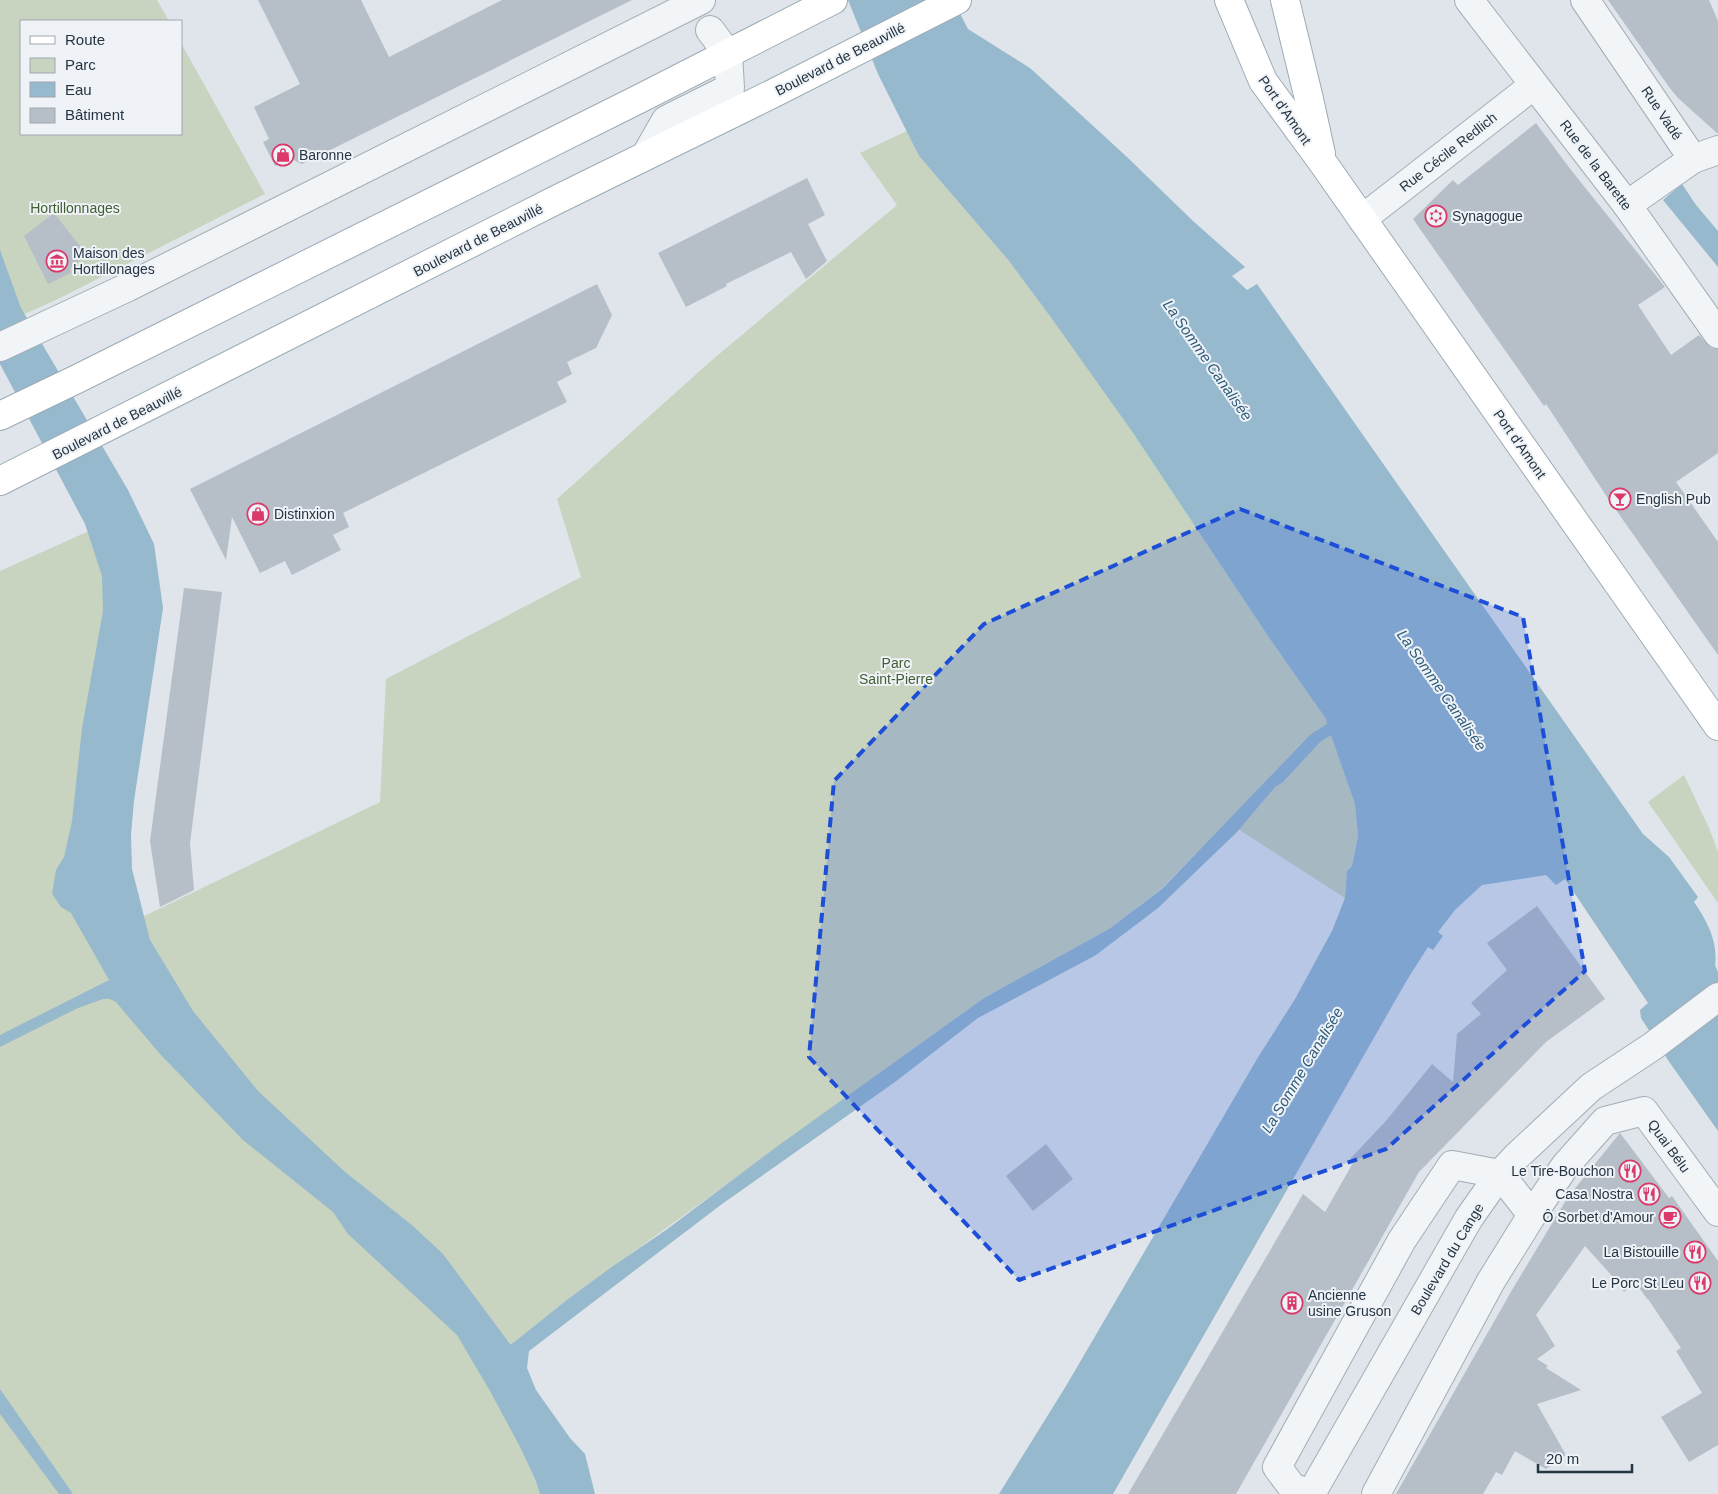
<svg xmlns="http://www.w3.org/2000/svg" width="1718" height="1494" font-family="Helvetica,sans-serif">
  <rect width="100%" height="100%" fill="#dfe5ea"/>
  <!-- green -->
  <g fill="#c8d4bf">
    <path d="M 0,0 L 157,0 L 169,21 L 21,21 L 21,134 L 181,134 L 181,43 L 265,194 L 58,299 L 0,325 Z"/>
    <path d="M 907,131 L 919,156 L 1009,261 L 1052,319 L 1133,433 L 1270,639 L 1326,719 L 1355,804 L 1358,836 L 1352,866 L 1347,871 L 1345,898 L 1227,822 L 1162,888 L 1109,929 L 984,998 L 568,1299 L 513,1343 L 510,1344 L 519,1445 L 535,1479 L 540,1494 L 0,1494 L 0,571 L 98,527 L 119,590 L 103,936 L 380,802 L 386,679 L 581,577 L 557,499 L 712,360 L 897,205 L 860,153 Z"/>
    <path d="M 1684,775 L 1709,828 L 1718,852 L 1718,903 L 1648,802 Z"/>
  </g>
  <!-- water -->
  <g fill="#97b9cd">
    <path d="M 848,0 L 953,0 L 968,29 L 1030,68 L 1127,157 L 1193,221 L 1245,267 L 1232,276 L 1247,290 L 1257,284 L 1643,834 L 1669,857 L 1698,897 L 1694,902 C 1707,921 1718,941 1715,965 L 1718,972 L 1718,1131 L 1670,1063 L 1641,1018 L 1640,1010 L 1648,1003 L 1565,879 L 1556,885 L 1546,875 L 1482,885 L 1455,910 L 1438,932 L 1443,936 L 1433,950 L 1428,947 L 1407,980 L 1113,1494 L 999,1494 L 1066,1386 L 1257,1059 L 1295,999 L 1332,931 L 1345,898 L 1347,871 L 1352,866 L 1358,836 L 1355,804 L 1331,735 L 1320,742 L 1283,782 L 1275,787 L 1237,832 L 1158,908 L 1096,955 L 978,1018 L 895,1082 L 722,1204 L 529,1351 L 527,1368 L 536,1390 L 570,1438 L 585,1454 L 595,1494 L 540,1494 L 535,1479 L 519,1445 L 490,1391 L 457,1335 L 348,1234 L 333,1212 L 243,1140 L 160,1054 L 116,1002 L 110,999 L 103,999 L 78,1008 L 0,1047 L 0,1035 L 109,980 L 71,913 L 61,907 L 52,894 L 56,870 L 64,857 L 72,821 L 82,728 L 103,611 L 102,576 L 85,524 L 0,364 L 0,250 L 21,308 L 128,490 L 154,544 L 163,608 L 134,801 L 131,835 L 132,869 L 150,940 L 193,1011 L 258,1091 L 344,1171 L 413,1226 L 443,1254 L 510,1344 L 513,1343 L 568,1299 L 613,1266 L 666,1230 L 775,1148 L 984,998 L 1109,929 L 1163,888 L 1311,734 L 1327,724 L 1326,719 L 1270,639 L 1133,433 L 1052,319 L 1009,261 L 919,156 L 878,74 Z"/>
    <path d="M 1682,184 L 1696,205 L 1718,231 L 1718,267 L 1663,200 Z"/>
    <path d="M 0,1389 L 73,1494 L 59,1494 L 0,1414 Z"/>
  </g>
  <!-- building -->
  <g fill="#b6bfc7">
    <path d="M 258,0 L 361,0 L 389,57 L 502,0 L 632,0 L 302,164 L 289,158 L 275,166 L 263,142 L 269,139 L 254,107 L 300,84 Z"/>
    <path d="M 1608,0 L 1709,0 L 1718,21 L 1718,134 L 1678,98 L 1669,87 Z"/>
    <path d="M 1536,123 L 1571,170 L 1665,287 L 1638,305 L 1671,355 L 1699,335 L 1711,348 L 1718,349 L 1718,453 L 1676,482 L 1718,542 L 1718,655 L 1609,500 L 1546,404 L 1544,406 L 1413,219 L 1453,180 L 1458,185 Z"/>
    <path d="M 807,178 L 825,215 L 808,224 L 827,261 L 806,279 L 791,252 L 726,284 L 727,286 L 686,307 L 658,253 Z"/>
    <path d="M 54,213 L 87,255 L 70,268 L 71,273 L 48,284 L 24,236 Z"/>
    <path d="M 597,284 L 612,315 L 596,348 L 567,362 L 572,374 L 557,382 L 567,402 L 343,513 L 349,527 L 333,535 L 341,550 L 292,575 L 285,561 L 260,573 L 232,517 L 226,560 L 190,489 Z"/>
    <path d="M 184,588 L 222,592 L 190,843 L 194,890 L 160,907 L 150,841 Z"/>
    <path d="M 1537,906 L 1605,999 L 1546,1042 L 1419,1172 L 1236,1494 L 1128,1494 L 1303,1194 L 1325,1212 L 1354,1161 L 1350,1159 L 1385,1122 L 1432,1064 L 1453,1082 L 1457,1034 L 1481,1014 L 1471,1003 L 1507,970 L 1487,943 Z"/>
    <path d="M 1620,1133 L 1669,1198 L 1672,1196 L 1718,1261 L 1718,1445 L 1689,1462 L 1661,1417 L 1702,1393 L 1676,1351 L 1681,1348 L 1648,1299 L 1647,1299 L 1636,1283 L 1624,1292 L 1613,1277 L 1585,1246 L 1536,1315 L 1555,1346 L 1537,1359 L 1548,1366 L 1546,1368 L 1581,1390 L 1537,1404 L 1566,1455 L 1546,1469 L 1515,1451 L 1502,1475 L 1496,1472 L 1483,1494 L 1396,1494 L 1512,1290 L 1568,1197 Z"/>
    <path d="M 1046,1144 L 1073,1179 L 1033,1211 L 1006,1176 Z"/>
  </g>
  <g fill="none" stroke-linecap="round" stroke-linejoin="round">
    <!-- minor casing -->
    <g stroke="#a4adb4" stroke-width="30">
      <g id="minor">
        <path d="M 1469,0 L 1627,205 L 1718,334"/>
        <path d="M 1585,0 L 1693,159 L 1627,205"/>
        <path d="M 646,155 L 666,120 L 730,88 L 728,54 L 710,30"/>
        <path d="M 1693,159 L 1718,150"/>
        <path d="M 1362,219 L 1534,85"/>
        <path d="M 0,347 L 128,287 L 701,0"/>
        <path d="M 1532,1215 L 1565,1166 L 1605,1121 L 1644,1111 L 1718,1212"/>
        <path d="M 1310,1494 L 1292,1487 L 1277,1467 L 1402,1240 L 1452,1165 L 1500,1174 L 1532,1215 L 1491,1281 L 1376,1494"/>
        <path d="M 1311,1494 L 1469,1218 L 1500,1174 L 1516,1157 L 1591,1087 L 1653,1046 L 1718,997"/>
      </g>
    </g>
    <!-- major casing -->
    <g stroke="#9dabb6" stroke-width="30">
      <g id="major">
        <path d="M 1229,0 L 1263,81 L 1323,163 L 1718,726"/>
        <path d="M 1285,0 L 1309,99 L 1321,154"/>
        <path d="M 0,416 L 75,380 L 639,99 L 833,0"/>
        <path d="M 0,481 L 556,200 L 772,94 L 957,0"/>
      </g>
    </g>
    <!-- minor -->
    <use href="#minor" stroke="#f2f5f8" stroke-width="28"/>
    <!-- major -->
    <use href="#major" stroke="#fff" stroke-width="28"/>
  </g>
  <!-- marked area -->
  <path fill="#1d4ed8" fill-opacity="0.2" stroke="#1d4ed8" stroke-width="4" stroke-dasharray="10 6" stroke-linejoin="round" d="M 1240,509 L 1523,617 L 1585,971 L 1386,1149 L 1019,1280 L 809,1057 L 834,781 L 984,624 Z"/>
  <!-- icons -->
  <defs>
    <g id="shop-ring" transform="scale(1.125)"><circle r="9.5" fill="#eff3f7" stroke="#da3969" stroke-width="1.5"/><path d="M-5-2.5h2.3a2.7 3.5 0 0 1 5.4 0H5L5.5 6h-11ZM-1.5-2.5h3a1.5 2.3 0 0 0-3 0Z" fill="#da3969"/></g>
    <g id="synagogue-ring" transform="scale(1.125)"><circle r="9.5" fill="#eff3f7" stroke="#da3969" stroke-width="1.5"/><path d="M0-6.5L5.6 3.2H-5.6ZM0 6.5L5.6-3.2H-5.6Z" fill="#da3969"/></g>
    <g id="museum-ring" transform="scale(1.125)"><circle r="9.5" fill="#eff3f7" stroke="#da3969" stroke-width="1.5"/><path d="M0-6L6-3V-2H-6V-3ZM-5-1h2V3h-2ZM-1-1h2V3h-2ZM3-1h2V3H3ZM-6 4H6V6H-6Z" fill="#da3969"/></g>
    <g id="bar-ring" transform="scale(1.125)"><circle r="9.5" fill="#eff3f7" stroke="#da3969" stroke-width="1.5"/><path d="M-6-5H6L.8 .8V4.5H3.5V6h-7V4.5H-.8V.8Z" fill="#da3969"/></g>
    <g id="restaurant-ring" transform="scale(1.125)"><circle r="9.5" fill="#eff3f7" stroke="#da3969" stroke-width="1.5"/><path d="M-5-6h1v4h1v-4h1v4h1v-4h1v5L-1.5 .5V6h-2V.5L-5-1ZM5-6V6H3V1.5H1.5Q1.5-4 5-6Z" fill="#da3969"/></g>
    <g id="cafe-ring" transform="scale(1.125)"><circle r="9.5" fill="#eff3f7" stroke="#da3969" stroke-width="1.5"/><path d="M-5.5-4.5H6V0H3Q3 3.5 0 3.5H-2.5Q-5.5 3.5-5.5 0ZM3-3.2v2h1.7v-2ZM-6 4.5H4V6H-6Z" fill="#da3969"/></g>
    <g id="building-ring" transform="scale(1.125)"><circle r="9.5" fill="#eff3f7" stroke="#da3969" stroke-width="1.5"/><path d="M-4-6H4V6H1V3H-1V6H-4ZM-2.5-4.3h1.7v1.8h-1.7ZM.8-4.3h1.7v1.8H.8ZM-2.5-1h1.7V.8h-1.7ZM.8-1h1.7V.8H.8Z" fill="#da3969"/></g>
  </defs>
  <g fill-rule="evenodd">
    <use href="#shop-ring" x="283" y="155"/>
    <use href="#synagogue-ring" x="1436" y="216"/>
    <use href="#museum-ring" x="57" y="261"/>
    <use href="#bar-ring" x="1620" y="499"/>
    <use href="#shop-ring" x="258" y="514"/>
    <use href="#restaurant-ring" x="1630" y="1171"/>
    <use href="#restaurant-ring" x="1649" y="1194"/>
    <use href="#cafe-ring" x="1670" y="1217"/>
    <use href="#restaurant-ring" x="1695" y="1252"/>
    <use href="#restaurant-ring" x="1700" y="1283"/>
    <use href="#building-ring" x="1292" y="1303"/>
  </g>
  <g text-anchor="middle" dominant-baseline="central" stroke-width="4" stroke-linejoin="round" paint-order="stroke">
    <!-- street labels -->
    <g font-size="14" fill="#263542" stroke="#eff3f7">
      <text transform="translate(840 59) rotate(-27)">Boulevard de Beauvillé</text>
      <text transform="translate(1285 110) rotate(55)">Port d'Amont</text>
      <text transform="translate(1662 113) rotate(56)">Rue Vadé</text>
      <text transform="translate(1448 152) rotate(-38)">Rue Cécile Redlich</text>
      <text transform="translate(1596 165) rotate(53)">Rue de la Barette</text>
      <text transform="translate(478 240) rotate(-27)">Boulevard de Beauvillé</text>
      <text transform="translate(117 423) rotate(-27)">Boulevard de Beauvillé</text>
      <text transform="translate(1520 444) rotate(55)">Port d'Amont</text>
      <text transform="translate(1669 1146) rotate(54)">Quai Bélu</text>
      <text transform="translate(1447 1259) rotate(-59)">Boulevard du Cange</text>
    </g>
    <!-- poi labels -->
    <g font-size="14" fill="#263542" stroke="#eff3f7" text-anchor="start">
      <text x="299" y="155">Baronne</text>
      <text x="1452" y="216">Synagogue</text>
      <text x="73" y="253">Maison des<tspan x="73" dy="16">Hortillonages</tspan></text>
      <text x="1636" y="499">English Pub</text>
      <text x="274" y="514">Distinxion</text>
      <text x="1614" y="1171" text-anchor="end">Le Tire-Bouchon</text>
      <text x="1633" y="1194" text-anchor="end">Casa Nostra</text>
      <text x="1654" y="1217" text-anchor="end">Ô Sorbet d'Amour</text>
      <text x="1679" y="1252" text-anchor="end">La Bistouille</text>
      <text x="1684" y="1283" text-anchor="end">Le Porc St Leu</text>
      <text x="1308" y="1295">Ancienne<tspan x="1308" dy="16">usine Gruson</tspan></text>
    </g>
    <!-- park labels -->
    <g font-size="14" fill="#425f33" stroke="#eff3f7">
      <text x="75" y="208">Hortillonnages</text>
      <text x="896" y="663">Parc<tspan x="896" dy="16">Saint-Pierre</tspan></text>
    </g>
    <!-- water labels -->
    <g font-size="15" font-style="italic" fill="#2d5b7a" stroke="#eff3f7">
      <text transform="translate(1208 360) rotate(55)">La Somme Canalisée</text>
      <text transform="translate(1442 690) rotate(55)">La Somme Canalisée</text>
      <text transform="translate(1302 1070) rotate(-59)">La Somme Canalisée</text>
    </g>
  </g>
  <!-- legend -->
  <rect x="20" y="20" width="162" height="115" fill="#eff3f7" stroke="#9fa7af"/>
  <rect x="30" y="36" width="25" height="8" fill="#ffffff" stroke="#9fa7af"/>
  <text x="65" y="45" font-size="15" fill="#263542">Route</text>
  <rect x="30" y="58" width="25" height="15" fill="#c8d4bf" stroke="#9fa7af"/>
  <text x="65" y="70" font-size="15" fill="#263542">Parc</text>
  <rect x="30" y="82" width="25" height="15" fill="#97b9cd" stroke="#9fa7af"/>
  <text x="65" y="95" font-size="15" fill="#263542">Eau</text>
  <rect x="30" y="108" width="25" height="15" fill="#b6bfc7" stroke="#9fa7af"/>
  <text x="65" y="120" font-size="15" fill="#263542">Bâtiment</text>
  <!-- scale -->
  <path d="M1538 1464v8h94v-8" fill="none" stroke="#263542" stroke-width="2.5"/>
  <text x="1546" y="1464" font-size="15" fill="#263542" stroke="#eff3f7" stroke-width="4" paint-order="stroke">20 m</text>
</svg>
